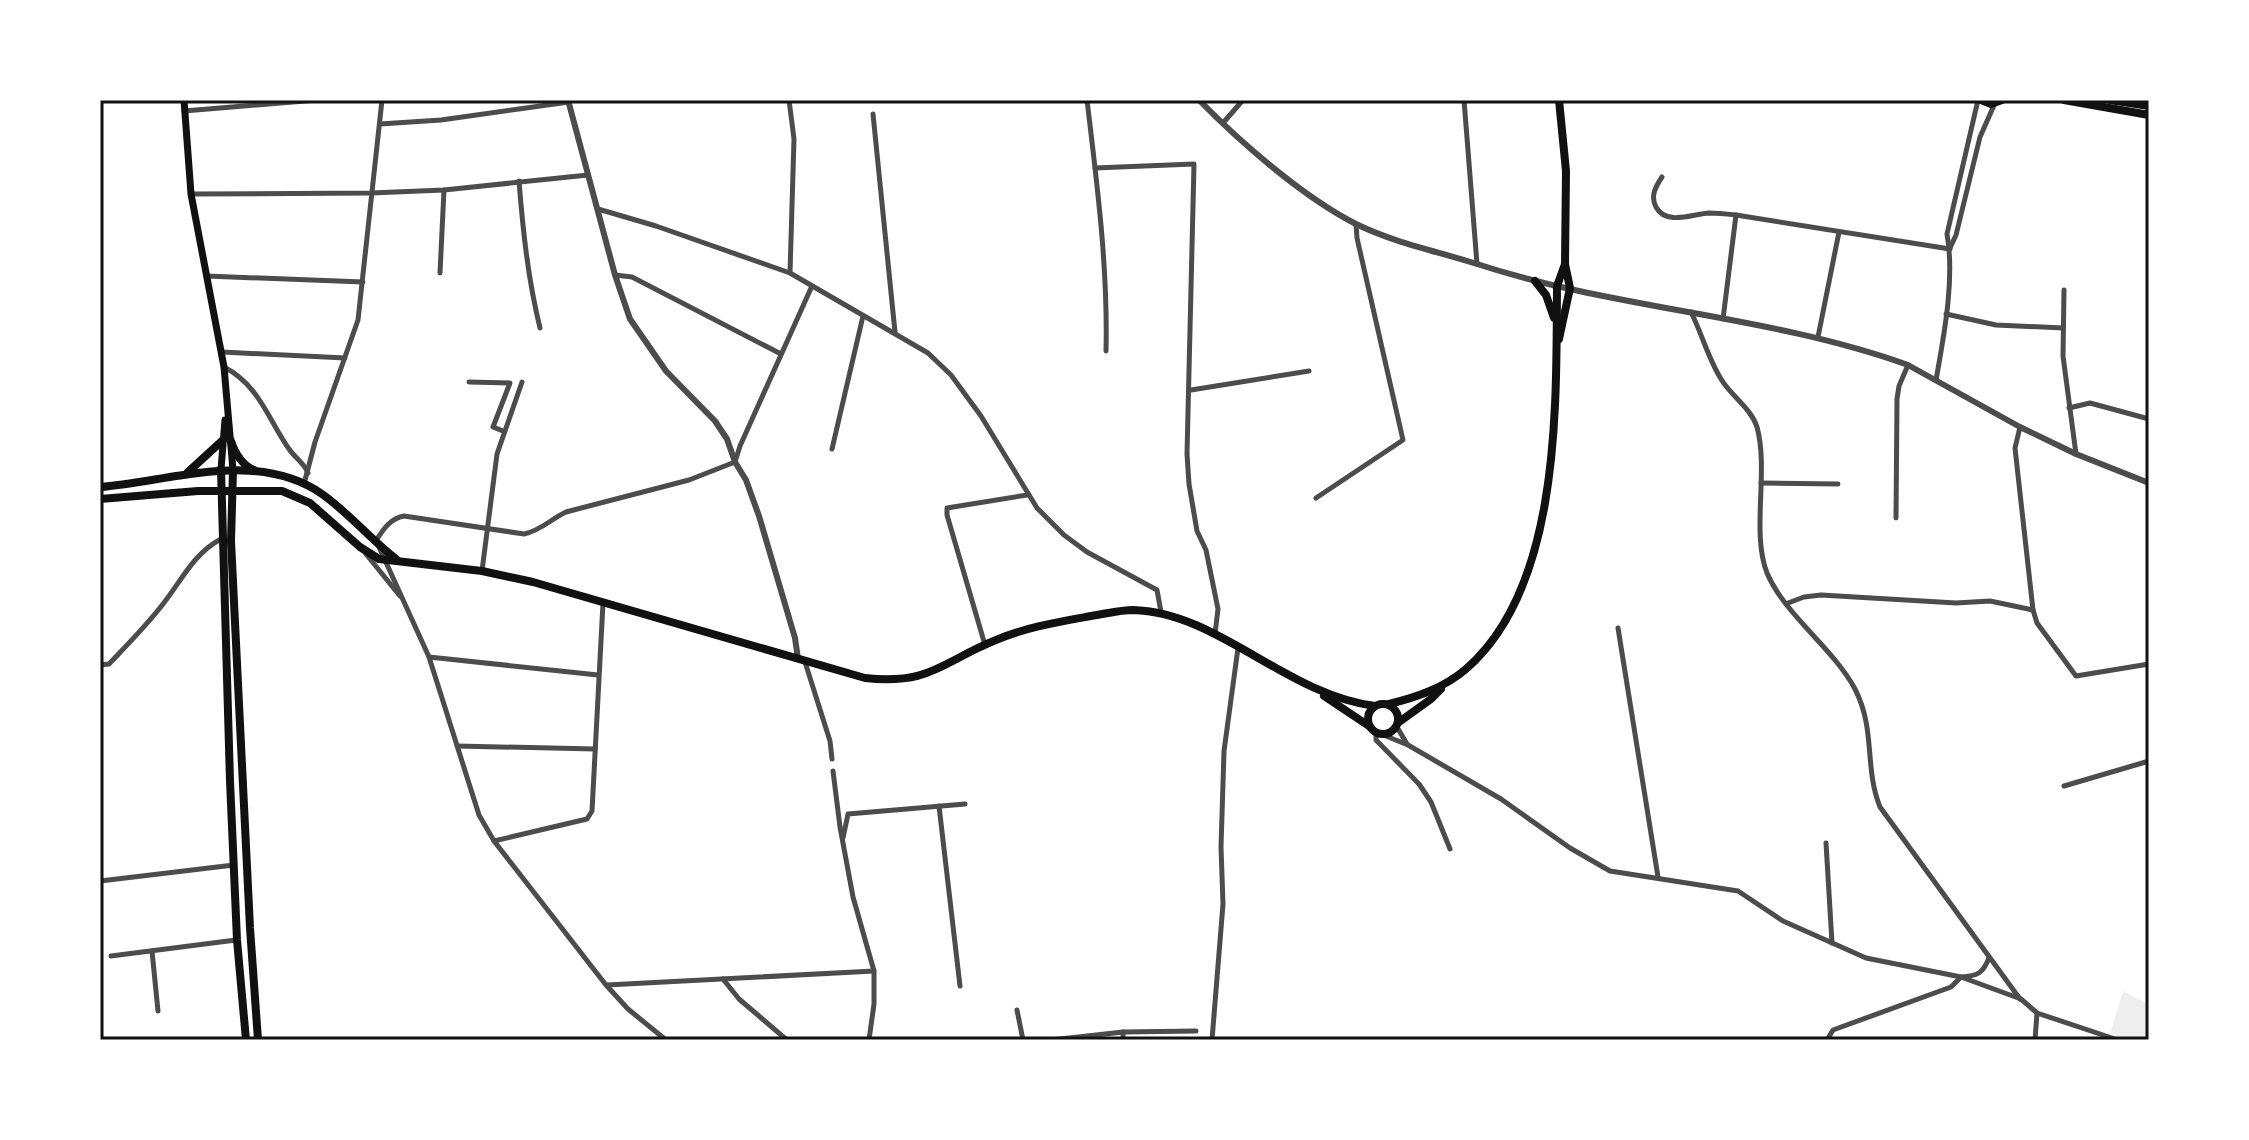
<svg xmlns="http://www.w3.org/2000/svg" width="2249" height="1140" font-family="Barlow,sans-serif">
  <rect width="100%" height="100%" fill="#fff"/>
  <!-- green -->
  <path fill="#eee" d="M 2123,991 L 2149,1005 L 2149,1040 L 2125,1040 L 2110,1034 Z"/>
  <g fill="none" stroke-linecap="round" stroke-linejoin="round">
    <!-- minor -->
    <g stroke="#4c4c4c" stroke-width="5">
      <path d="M 789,100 L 794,139 L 790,273"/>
      <path d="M 1087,100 C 1097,184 1108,266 1106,351"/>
      <path d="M 1464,100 L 1477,264"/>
      <path d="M 184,111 L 317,100"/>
      <path d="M 873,114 L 895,332"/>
      <path d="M 1223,123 L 1243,100"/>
      <path d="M 380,124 L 441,120 L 569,102"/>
      <path d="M 1095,168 L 1194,164 L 1187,454 L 1189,484 L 1197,531 L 1206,550 L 1218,609 L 1215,634"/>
      <path d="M 1662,177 C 1656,186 1650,196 1656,207 C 1666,226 1693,214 1709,213 C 1718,213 1727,214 1736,215 L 1950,249"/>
      <path d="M 519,181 C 523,231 528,279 540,328"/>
      <path d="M 191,194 L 371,193 L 444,190 L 588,175"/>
      <path d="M 598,209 L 656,226 L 790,273 L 928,353 L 951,375 L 981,416 L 1037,508 L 1064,535 L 1087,552 L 1157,590 L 1161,612"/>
      <path d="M 1950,248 L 1956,235 L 1980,137 L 1995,103"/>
      <path d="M 440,273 L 444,190"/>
      <path d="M 615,275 L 632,277 L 781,354"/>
      <path d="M 206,276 L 363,282"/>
      <path d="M 2064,290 L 2063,356 L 2076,454"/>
      <path d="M 1691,312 C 1702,334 1708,358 1721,379 C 1731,396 1751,408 1757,427 C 1769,471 1751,532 1767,573 C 1784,614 1834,649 1855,689 C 1876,730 1864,767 1880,807 L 2020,999"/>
      <path d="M 1946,314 L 1996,325 L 2063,328"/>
      <path d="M 1723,319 L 1736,215"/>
      <path d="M 1818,337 L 1839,232"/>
      <path d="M 222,352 L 345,358"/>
      <path d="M 224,367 C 259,385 268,419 289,449 C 296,459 304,463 308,473"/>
      <path d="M 1936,380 C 1944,335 1955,279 1947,234 L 1978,100"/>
      <path d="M 469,382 L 510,383 L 493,427 L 503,431"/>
      <path d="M 1191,390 L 1309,371"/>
      <path d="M 2069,408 L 2090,403 L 2149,419"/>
      <path d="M 2020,427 L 2015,448 L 2033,610 L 2037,623 L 2076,676 L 2149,664"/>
      <path d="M 832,449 L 863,316"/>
      <path d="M 1761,483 L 1838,484"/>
      <path d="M 304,484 L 315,442 L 358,320 L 382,100"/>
      <path d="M 1316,498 L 1403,440 L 1357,238 L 1356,224"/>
      <path d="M 1896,518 L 1897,399 L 1899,386 L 1908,365"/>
      <path d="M 375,542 C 383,530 389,519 404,516 L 524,534 C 540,531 551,519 566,512 L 689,480 L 735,462 L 740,446 L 812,286"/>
      <path d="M 379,547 L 429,657 L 479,815 L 494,841 L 606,985 L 628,1009 L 666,1040"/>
      <path d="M 366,554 L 400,596"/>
      <path d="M 482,571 L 497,454 L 522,382"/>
      <path d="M 1788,603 L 1804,597 L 1821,595 L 1956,603 L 1990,601 L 2033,610"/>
      <path d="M 1618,628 L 1658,877"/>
      <path d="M 985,645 L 947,515 L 947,508 L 1027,495"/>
      <path d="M 429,657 L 598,675"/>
      <path d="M 805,662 L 830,741 L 832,759"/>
      <path d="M 100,665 L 109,664 C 127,645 147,625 163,604 C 182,580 193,554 221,539"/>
      <path d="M 1397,727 L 1407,744"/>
      <path d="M 1376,733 L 1376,740 L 1419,784 L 1431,802 L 1450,849"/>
      <path d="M 1381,734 L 1408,745 L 1501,799 L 1570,848 L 1610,871 L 1738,891 L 1783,921 L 1866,958 L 1961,977 L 2021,999 L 2037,1013 L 2118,1040"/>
      <path d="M 457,746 L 595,749"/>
      <path d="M 833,771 L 840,827 L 853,897 L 874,971 L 874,1004 L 869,1040"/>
      <path d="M 2064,786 L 2149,761"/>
      <path d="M 939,806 L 960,986"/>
      <path d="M 843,838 L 848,814 L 965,804"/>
      <path d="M 494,841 L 587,819 L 592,811 L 603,603"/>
      <path d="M 1826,843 L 1832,943"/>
      <path d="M 100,881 L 234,865"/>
      <path d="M 152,951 L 158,1011"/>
      <path d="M 111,956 L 236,940"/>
      <path d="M 723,979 L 739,999 L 787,1040"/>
      <path d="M 607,985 L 874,971"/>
      <path d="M 1017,1010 L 1023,1040"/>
      <path d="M 1123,1032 L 1123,1040"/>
      <path d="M 1051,1040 L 1123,1032 L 1196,1031"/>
      <path d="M 1212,1040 L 1223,904 L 1221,847 L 1224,751 L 1238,648"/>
      <path d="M 1827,1040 L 1833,1030 L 1951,987 L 1961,977 C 1978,976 1983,973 1989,958"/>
      <path d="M 2035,1040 L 2037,1013"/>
    </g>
    <!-- tertiary -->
    <g stroke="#4c4c4c" stroke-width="6">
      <path d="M 568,100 L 615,275 L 630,319 L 666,371 L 715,421 L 727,439 L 735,462 L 746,480 L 759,516 L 795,638 L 798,659"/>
      <path d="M 1199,100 C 1240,142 1303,197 1356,224 C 1395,243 1436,251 1477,264 C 1618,310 1769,315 1908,365 L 2020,427 L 2076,454 L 2149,483"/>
    </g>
    <!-- secondary -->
    <g stroke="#111" stroke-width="7">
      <path d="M 184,100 L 191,194 L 224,367 L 233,470"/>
      <path d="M 221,469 L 225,420"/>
    </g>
    <!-- primary -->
    <g stroke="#111" stroke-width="8">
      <path d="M 1559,100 L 1566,171 L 1565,264 L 1570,288 L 1559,339"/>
      <path d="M 1981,100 L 1991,104 L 2002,100"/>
      <path d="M 2064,100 L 2149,115"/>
      <path d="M 2110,100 L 2149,106"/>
      <path d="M 1535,281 L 1546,295 L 1554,318"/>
      <path d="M 231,441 C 235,453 242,465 254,470"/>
      <path d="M 221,469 L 230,781 L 237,940 L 246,1040"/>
      <path d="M 233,470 L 231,541 L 250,928 L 258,1040"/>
      <path d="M 188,472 L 223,440"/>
      <path d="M 100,487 C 172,481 257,449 322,494 C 349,513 370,539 396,559"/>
      <path d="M 100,499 L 198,491 L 282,491 L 310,503 L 360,547 L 379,559 L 482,571 L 533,582 L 865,678 C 931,685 941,662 996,640 C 1027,627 1058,622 1091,616 C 1105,614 1120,610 1133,610 C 1218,612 1286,695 1375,706"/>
      <path d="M 1324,696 L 1369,726"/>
      <circle cx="1383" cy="719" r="15"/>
      <path d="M 1389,704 C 1417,697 1444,688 1466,669 C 1562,586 1556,402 1557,286 L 1565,264"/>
      <path d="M 1399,722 L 1431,699 L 1441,689"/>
    </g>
  </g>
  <!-- border -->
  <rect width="2249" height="1140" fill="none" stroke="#ffffff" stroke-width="204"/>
  <rect x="102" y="102" width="2045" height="936" fill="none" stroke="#111" stroke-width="3"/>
</svg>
